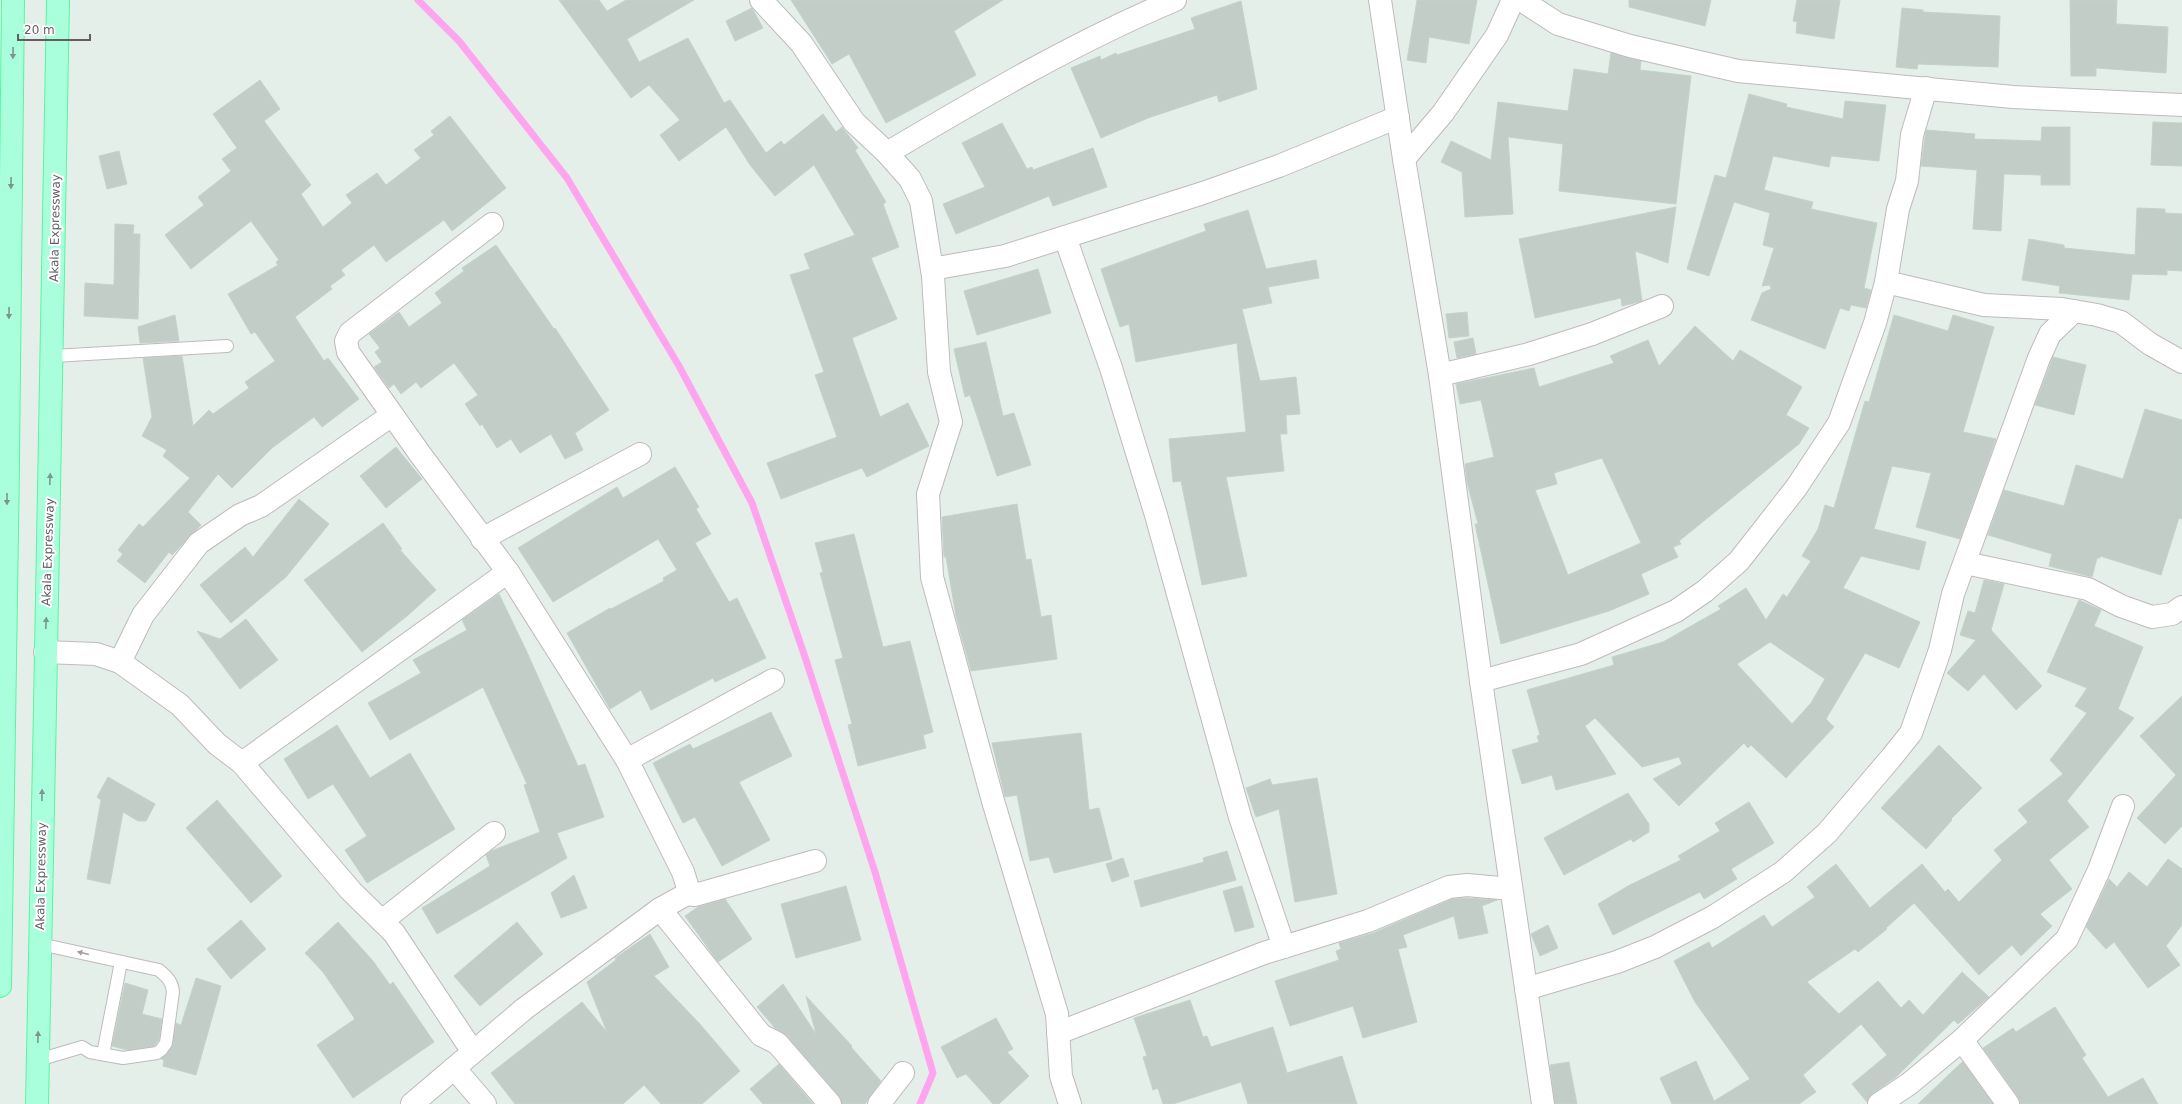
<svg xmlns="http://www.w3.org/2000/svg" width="2182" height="1104" font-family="'DejaVu Sans',sans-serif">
  <rect width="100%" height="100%" fill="#e4efea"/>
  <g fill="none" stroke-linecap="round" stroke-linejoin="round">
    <!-- stream -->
    <path stroke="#ffa4ee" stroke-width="7" d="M 418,0 L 459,41 L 567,178 L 679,366 L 752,503 L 803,651 L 875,872 L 933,1073 L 920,1104"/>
  </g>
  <!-- building -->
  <g fill="#c2cdc7" stroke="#c2d4ca" fill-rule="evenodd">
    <path d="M 559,0 L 599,0 L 607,11 L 626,0 L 694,0 L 627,39 L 639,62 L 688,38 L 724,103 L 730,100 L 766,153 L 781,141 L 784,145 L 823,114 L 836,132 L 842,127 L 858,148 L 855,150 L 886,202 L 883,204 L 899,247 L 871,258 L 897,319 L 852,338 L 880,417 L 908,403 L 929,446 L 867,477 L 862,468 L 781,499 L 767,463 L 837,437 L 815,375 L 824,372 L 790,275 L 810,269 L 804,254 L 855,235 L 814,165 L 775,196 L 750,165 L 726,127 L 679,161 L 660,135 L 680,120 L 649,85 L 631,98 Z"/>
    <path d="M 791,0 L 1003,0 L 954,31 L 976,75 L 886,123 L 849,54 L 832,64 Z"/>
    <path d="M 1417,0 L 1477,0 L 1469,44 L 1429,37 L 1426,63 L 1407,60 Z"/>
    <path d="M 1629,0 L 1711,0 L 1705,26 L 1629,7 Z"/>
    <path d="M 1797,0 L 1840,0 L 1834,39 L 1796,33 L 1797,22 L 1793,21 Z"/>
    <path d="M 2070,0 L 2117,0 L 2116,24 L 2168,27 L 2166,73 L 2096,68 L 2096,76 L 2071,76 Z"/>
    <path d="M 1241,1 L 1257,89 L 1219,102 L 1217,95 L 1148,118 L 1101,138 L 1071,68 L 1100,56 L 1101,60 L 1116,53 L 1117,55 L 1195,29 L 1191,18 Z"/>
    <path d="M 752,8 L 763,28 L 735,41 L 726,21 Z"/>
    <path d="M 1902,8 L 1923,10 L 1923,12 L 2000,16 L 1998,67 L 1918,64 L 1917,69 L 1896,67 Z"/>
    <path d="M 1611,53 L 1641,61 L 1640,70 L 1691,76 L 1676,204 L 1559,191 L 1563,144 L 1508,137 L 1513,214 L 1465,217 L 1462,172 L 1441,162 L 1451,141 L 1491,160 L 1498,102 L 1568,111 L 1574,69 L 1608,74 Z"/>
    <path d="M 260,80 L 280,109 L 264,121 L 311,185 L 301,194 L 323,227 L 352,203 L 346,195 L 377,173 L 386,185 L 421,158 L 414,150 L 434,135 L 431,131 L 450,116 L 506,188 L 452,231 L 444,220 L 386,262 L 374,245 L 341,270 L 345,275 L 330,286 L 332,289 L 295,317 L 324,361 L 328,358 L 359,399 L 322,427 L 314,417 L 272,448 L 232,488 L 218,474 L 188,512 L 201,525 L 172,555 L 169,552 L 145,583 L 117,561 L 123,554 L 118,550 L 139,524 L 143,527 L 190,478 L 163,456 L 167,450 L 142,436 L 152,417 L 143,358 L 182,356 L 193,426 L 209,410 L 213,414 L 249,388 L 245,382 L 275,361 L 255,332 L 251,334 L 228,294 L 278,265 L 276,262 L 279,260 L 251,221 L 191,269 L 165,235 L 204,205 L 198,197 L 231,171 L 222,159 L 237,148 L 213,114 Z"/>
    <path d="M 1749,94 L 1787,104 L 1786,107 L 1843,119 L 1845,101 L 1886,105 L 1879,161 L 1831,156 L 1829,167 L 1773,156 L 1764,190 L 1813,202 L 1811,209 L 1877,223 L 1864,288 L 1871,290 L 1866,308 L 1851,305 L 1849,311 L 1840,308 L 1825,349 L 1751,320 L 1762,293 L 1771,289 L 1770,285 L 1762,286 L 1774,248 L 1763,245 L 1770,213 L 1734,202 L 1709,276 L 1687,269 L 1715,175 L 1726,178 Z"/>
    <path d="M 2153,122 L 2182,123 L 2182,166 L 2151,165 Z"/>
    <path d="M 1002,123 L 1027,169 L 1032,167 L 1033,170 L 1093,148 L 1107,187 L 1053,206 L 1049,196 L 956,234 L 943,204 L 985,187 L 962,143 Z"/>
    <path d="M 2042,127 L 2070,127 L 2070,185 L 2041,185 L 2041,175 L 2004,174 L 2001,231 L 1973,229 L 1977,170 L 1921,166 L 1926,130 L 1975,134 L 1974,139 L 2041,141 Z"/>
    <path d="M 119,151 L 127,184 L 107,189 L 99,156 Z"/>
    <path d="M 1676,207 L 1668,263 L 1635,251 L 1642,301 L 1622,306 L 1621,298 L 1535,318 L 1519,239 Z"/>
    <path d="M 2137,208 L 2165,209 L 2165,213 L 2182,214 L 2182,271 L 2167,270 L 2167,275 L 2132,274 L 2129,300 L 2059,293 L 2060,286 L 2022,280 L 2029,239 L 2064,245 L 2064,248 L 2135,255 Z"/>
    <path d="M 1248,210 L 1266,269 L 1316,260 L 1319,278 L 1268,287 L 1272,303 L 1242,309 L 1260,381 L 1296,377 L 1300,414 L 1286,415 L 1287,434 L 1280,434 L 1284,471 L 1226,477 L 1247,576 L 1202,585 L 1181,481 L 1173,482 L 1169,439 L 1246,432 L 1237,343 L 1136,362 L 1129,324 L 1120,327 L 1101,269 L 1206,231 L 1204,224 Z"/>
    <path d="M 115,224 L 134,225 L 133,234 L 140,234 L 138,319 L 84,316 L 85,283 L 114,285 Z"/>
    <path d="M 496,245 L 554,329 L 555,328 L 609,410 L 575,433 L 583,450 L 565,459 L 551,434 L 520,453 L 511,439 L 497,448 L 482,424 L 480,426 L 465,404 L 478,395 L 454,363 L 421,388 L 416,382 L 401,394 L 394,384 L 389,388 L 374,367 L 382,362 L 375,352 L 380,348 L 369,334 L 399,312 L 409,327 L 442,303 L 435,293 L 464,271 L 462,268 Z"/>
    <path d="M 1038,269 L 1051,313 L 977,335 L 964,291 Z"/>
    <path d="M 1467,312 L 1469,336 L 1449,338 L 1446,314 Z"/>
    <path d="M 175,315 L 179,341 L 140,343 L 138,327 Z"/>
    <path d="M 1894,315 L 1948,331 L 1953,315 L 1994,327 L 1963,432 L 1996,439 L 1960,539 L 1916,527 L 1931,473 L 1892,466 L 1874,529 L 1926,542 L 1919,570 L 1861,556 L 1843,588 L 1920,622 L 1899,668 L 1865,653 L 1826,719 L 1834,727 L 1786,778 L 1751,745 L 1748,748 L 1744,743 L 1679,806 L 1653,779 L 1682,764 L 1679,757 L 1642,767 L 1595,718 L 1585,726 L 1616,774 L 1556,790 L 1552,775 L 1522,784 L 1512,750 L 1539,742 L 1537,736 L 1540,735 L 1527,690 L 1614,665 L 1612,657 L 1663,642 L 1721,609 L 1718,606 L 1746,588 L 1766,620 L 1783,594 L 1787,597 L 1811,561 L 1802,556 L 1818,529 L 1825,505 L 1834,508 L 1865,401 L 1869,402 ZM 1770,642 L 1825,679 L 1811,703 L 1792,724 L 1737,664 Z"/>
    <path d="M 1695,326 L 1733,361 L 1740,350 L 1802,387 L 1786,415 L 1809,428 L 1799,444 L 1679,541 L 1681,544 L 1673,547 L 1678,557 L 1641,574 L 1649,594 L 1609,611 L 1501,644 L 1475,524 L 1478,524 L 1467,482 L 1465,464 L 1494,457 L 1481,400 L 1460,404 L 1456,384 L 1534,368 L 1539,387 L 1614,363 L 1610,356 L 1648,340 L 1659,366 ZM 1602,458 L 1641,543 L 1568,575 L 1535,490 L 1557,484 L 1554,473 Z"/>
    <path d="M 1473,338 L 1476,354 L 1457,358 L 1454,342 Z"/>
    <path d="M 986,342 L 1003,416 L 1014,413 L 1031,465 L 997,476 L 970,395 L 965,397 L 954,349 Z"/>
    <path d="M 2053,357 L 2086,365 L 2074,415 L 2035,405 Z"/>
    <path d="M 2145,409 L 2182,420 L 2182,519 L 2179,518 L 2161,575 L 2100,556 L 2100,558 L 2097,558 L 2092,577 L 2049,566 L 2052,554 L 1988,535 L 2004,490 L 2064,506 L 2076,465 L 2123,479 Z"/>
    <path d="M 396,447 L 422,479 L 386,508 L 360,476 Z"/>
    <path d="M 675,467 L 699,507 L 696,509 L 711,534 L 695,543 L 729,602 L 737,598 L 766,658 L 715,682 L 713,678 L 651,710 L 641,690 L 610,709 L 567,633 L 610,608 L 611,609 L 664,581 L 663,578 L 677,570 L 658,539 L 553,602 L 518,548 L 617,487 L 623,498 Z"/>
    <path d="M 299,499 L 329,524 L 286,577 L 231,623 L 200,585 L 245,547 L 253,557 Z"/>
    <path d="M 1017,504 L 1026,560 L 1031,559 L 1041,617 L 1051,615 L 1057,659 L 971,671 L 956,616 L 946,557 L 944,557 L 942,517 Z"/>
    <path d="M 383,523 L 402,549 L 400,550 L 436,590 L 407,616 L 362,652 L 304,580 Z"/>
    <path d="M 854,534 L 883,647 L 910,641 L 933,732 L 923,735 L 926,748 L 858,766 L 848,725 L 852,724 L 835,660 L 843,658 L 820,573 L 823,572 L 815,543 Z"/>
    <path d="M 1984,580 L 2004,584 L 1991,630 L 2042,686 L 2016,710 L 1984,674 L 1968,691 L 1947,673 L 1976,640 L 1960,635 L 1968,611 L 1975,613 Z"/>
    <path d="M 499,594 L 526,650 L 578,766 L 585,764 L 604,817 L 557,833 L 567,858 L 437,934 L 422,908 L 490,866 L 486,855 L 491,851 L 540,832 L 524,785 L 527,784 L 483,687 L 390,740 L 368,703 L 421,673 L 413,660 L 467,630 L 462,620 Z"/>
    <path d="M 2079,600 L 2101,610 L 2094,626 L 2143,647 L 2118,709 L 2134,718 L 2067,801 L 2089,827 L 2049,860 L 2072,889 L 2040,914 L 2052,926 L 2021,956 L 2012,945 L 1979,975 L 1914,903 L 1886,928 L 1887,929 L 1858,952 L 1855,949 L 1807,982 L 1839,1014 L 1878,981 L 1901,1008 L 1909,1000 L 1923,1015 L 1962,972 L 1989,997 L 1958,1024 L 1954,1020 L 1896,1077 L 1872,1094 L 1867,1102 L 1852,1084 L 1887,1055 L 1861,1024 L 1803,1075 L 1816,1092 L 1799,1104 L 1672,1104 L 1660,1078 L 1696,1061 L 1714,1101 L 1750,1079 L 1695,1002 L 1674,961 L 1709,942 L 1712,948 L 1764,915 L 1772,927 L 1815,897 L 1807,887 L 1836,864 L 1870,908 L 1922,864 L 1945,892 L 1948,889 L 1959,902 L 2002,860 L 1994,850 L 2028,822 L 2018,810 L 2063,774 L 2050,760 L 2087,713 L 2075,706 L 2087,688 L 2047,672 Z"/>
    <path d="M 246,619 L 278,660 L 240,689 L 197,631 L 220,639 Z"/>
    <path d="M 2182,696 L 2182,826 L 2165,844 L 2137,818 L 2176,775 L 2140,736 Z"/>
    <path d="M 771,712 L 792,756 L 739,782 L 770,840 L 722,866 L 695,817 L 683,823 L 653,763 L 690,744 L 693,749 Z"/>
    <path d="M 337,725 L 370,778 L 410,753 L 455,829 L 367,883 L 345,850 L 367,836 L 333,784 L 308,799 L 284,759 Z"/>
    <path d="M 1081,733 L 1089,810 L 1099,808 L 1112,859 L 1054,873 L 1049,857 L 1030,861 L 1017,795 L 1005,797 L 992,743 Z"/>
    <path d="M 1939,745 L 1982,788 L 1951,819 L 1952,820 L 1926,849 L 1881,808 Z"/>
    <path d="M 108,777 L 155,804 L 146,821 L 138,821 L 123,812 L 110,884 L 87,879 L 101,800 L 97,797 Z"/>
    <path d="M 1317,778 L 1337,894 L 1295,902 L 1279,809 L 1256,817 L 1246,788 L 1270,779 L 1272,785 Z"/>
    <path d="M 1628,793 L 1649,824 L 1649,832 L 1633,842 L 1631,839 L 1564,875 L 1544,838 Z"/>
    <path d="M 217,800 L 282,876 L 251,903 L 186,828 Z"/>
    <path d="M 1749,802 L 1774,843 L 1731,869 L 1737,879 L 1704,899 L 1700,892 L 1613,935 L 1598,904 L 1628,886 L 1681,860 L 1678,856 L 1720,831 L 1715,823 Z"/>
    <path d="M 1227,851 L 1236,880 L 1141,907 L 1134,881 L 1204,862 L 1203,858 Z"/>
    <path d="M 1123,858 L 1129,876 L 1112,882 L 1106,864 Z"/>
    <path d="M 2168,859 L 2182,869 L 2182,925 L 2166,946 L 2180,965 L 2148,988 L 2114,942 L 2106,949 L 2086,927 L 2109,879 L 2117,887 L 2129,872 L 2147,887 Z"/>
    <path d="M 574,875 L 587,908 L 561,918 L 551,893 Z"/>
    <path d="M 846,886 L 861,940 L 796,958 L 781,904 Z"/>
    <path d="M 1242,886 L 1254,927 L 1235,932 L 1223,891 Z"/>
    <path d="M 1467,898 L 1497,900 L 1482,906 L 1488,933 L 1459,939 L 1454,916 L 1403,935 L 1407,947 L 1398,949 L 1417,1022 L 1363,1038 L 1353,1006 L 1290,1026 L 1275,981 L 1339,960 L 1336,951 L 1341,949 L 1339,943 L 1373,933 L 1452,899 Z"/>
    <path d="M 725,899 L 752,939 L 718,962 L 685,916 L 698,907 Z"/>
    <path d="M 241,920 L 266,949 L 231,979 L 207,949 Z"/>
    <path d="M 338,922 L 373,961 L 390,985 L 393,982 L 434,1042 L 353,1098 L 317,1045 L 355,1019 L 323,972 L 305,953 Z"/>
    <path d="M 517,922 L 543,954 L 480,1006 L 454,976 Z"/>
    <path d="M 1548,925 L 1558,948 L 1540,956 L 1531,934 Z"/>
    <path d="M 650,934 L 669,967 L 654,976 L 699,1023 L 740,1071 L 702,1104 L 661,1104 L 644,1085 L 623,1104 L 515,1104 L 491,1073 L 582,1002 L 607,1032 L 587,982 L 616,960 L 615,958 Z"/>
    <path d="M 196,978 L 221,986 L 196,1075 L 163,1066 L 164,1060 L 161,1059 L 172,1047 L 176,1023 L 181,1025 Z"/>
    <path d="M 125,983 L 148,990 L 142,1014 L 162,1019 L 159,1040 L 154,1046 L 127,1050 L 112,1046 Z"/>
    <path d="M 783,984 L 816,1034 L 806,996 L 852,1046 L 851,1047 L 881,1081 L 865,1104 L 842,1104 L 839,1096 L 786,1035 L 775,1028 L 757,1007 Z"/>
    <path d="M 1190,1000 L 1203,1037 L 1207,1036 L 1211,1047 L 1273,1027 L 1287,1073 L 1342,1056 L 1357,1104 L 1248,1104 L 1241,1082 L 1173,1104 L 1163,1104 L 1158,1088 L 1153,1090 L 1143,1057 L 1147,1056 L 1134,1018 Z"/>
    <path d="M 2055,1007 L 2086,1055 L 2082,1058 L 2108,1097 L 2143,1078 L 2158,1104 L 2020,1104 L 2018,1097 L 1983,1048 L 2013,1028 L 2016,1032 Z"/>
    <path d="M 996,1018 L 1013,1049 L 1007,1052 L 1029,1076 L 999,1104 L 993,1104 L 966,1074 L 957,1078 L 941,1047 Z"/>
    <path d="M 1569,1062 L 1577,1104 L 1555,1104 L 1550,1065 Z"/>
    <path d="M 1963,1062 L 1993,1104 L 1918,1104 L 1961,1063 Z"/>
    <path d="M 779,1064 L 813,1104 L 763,1104 L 750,1089 Z"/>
  </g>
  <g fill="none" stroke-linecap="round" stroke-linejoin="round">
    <!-- service casing -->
    <g stroke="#c0b9be" stroke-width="14">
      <g id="service">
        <path d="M 53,356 L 227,346"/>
        <path d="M 103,1054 L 121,962"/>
        <path d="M 38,1060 L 82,1047 L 90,1052 L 123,1058 L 157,1053 L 161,1050 L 166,1043 L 173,992 C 172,981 167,977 159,970 L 40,944"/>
      </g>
    </g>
    <!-- minor casing -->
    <g stroke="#c0b9be" stroke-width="24">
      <g id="minor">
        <path d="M 761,0 L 801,43 L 854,122 L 887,153 L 910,179 L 921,201 L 933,276 L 939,372 L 951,422 L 928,494 L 932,577 L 993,801 L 1057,1014 L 1061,1076 L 1070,1104"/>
        <path d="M 1380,0 L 1404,159 L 1440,375 L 1481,681 L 1543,1104"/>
        <path d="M 1521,0 L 1558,24 L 1630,46 L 1738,71 L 2013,97 L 2182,105"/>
        <path d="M 887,153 C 980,98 1075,42 1175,0"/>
        <path d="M 1404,159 L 1443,113 L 1497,35 L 1513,0"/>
        <path d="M 492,224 L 350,333 L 346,341 L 348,352 L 420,454 L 508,572 L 627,760 L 683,872 L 688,888 L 687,894"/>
        <path d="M 1065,237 L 1111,368 L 1156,515 L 1240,817 L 1284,947"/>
        <path d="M 932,269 L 1005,256 L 1203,193 L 1279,166 L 1398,117"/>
        <path d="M 1886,282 L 1984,305 L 2062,309 L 2097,315 L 2121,322 L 2150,344 L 2182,362"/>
        <path d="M 1440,375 L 1529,354 L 1592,334 L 1662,306"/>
        <path d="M 482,539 L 640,454"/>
        <path d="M 1965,563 L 2088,589 L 2121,606 L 2152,617 L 2172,614 L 2182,607"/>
        <path d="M 45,652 L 96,654 L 120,662 L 180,705 L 217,744 L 242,763 L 351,891 L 394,933 L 473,1052"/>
        <path d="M 120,662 L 143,615 L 199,543 L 240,515 L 261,506 L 392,415"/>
        <path d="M 1481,681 L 1581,654 L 1676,611 L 1705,591 L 1739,561 L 1796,488 L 1839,423 L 1875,323 L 1886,282 L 1898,209 L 1907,181 L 1912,135 L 1926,88"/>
        <path d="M 627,760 L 773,680"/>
        <path d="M 242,763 L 508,572"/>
        <path d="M 660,909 L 761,1035 L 777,1043 L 830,1104"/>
        <path d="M 382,921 L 494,833"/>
        <path d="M 1526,989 L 1617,962 L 1655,947 L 1713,917 L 1783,872 L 1827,833 L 1891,758 L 1911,733 L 1940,650 L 1953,594 L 2039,358 L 2050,334 L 2074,311"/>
        <path d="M 1058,1033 L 1264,953 L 1368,921 L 1449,887 L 1467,885 L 1511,889"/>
        <path d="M 1962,1040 L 2008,1104"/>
        <path d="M 454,1068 L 485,1104"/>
        <path d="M 412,1104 L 524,1009 L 660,909 L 687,894 L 695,895 L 815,861"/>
        <path d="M 879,1104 L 903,1073"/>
        <path d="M 1879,1104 L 1909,1084 L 1962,1040 L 2067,939 L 2099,870 L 2123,806"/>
      </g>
    </g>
    <!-- primary casing -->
    <g stroke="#56f6a1" stroke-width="24">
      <g id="primary">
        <path d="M 0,986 C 7,657 9,329 13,0"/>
        <path d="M 37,1104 C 44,736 53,368 58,0"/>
      </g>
    </g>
    <!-- service -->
    <use href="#service" stroke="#fff" stroke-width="12"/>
    <!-- minor -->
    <use href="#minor" stroke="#fff" stroke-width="22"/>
    <!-- primary -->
    <use href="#primary" stroke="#a9ffdc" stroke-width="22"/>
  </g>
  <!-- one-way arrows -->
  <defs><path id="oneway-solid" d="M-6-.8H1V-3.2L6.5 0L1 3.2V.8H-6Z"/></defs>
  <g fill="#7d958d">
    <use href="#oneway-solid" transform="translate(13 53) rotate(91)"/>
    <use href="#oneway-solid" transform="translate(11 183) rotate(91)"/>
    <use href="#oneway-solid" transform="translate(9 313) rotate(91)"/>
    <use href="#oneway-solid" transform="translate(50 479) rotate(-88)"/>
    <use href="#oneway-solid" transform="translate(7 499) rotate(90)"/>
    <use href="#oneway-solid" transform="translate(46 623) rotate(-88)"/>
    <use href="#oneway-solid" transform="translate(42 795) rotate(-89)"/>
    <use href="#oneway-solid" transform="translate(38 1037) rotate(-89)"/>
  </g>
  <use fill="#a39da1" href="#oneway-solid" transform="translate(83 953) rotate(-166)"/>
  <g text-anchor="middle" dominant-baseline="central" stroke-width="4" stroke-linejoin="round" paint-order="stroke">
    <!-- street labels -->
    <g font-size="12" fill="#655c62" stroke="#fff">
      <text transform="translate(55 228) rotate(-89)">Akala Expressway</text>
      <text transform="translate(48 552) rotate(-88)">Akala Expressway</text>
      <text transform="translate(41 876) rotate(-89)">Akala Expressway</text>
    </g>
  </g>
  <!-- scale -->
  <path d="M18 34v6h72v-6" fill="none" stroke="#655c62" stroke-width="2"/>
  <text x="24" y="34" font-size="12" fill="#655c62" stroke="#ffffff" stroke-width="3" paint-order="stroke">20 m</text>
</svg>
